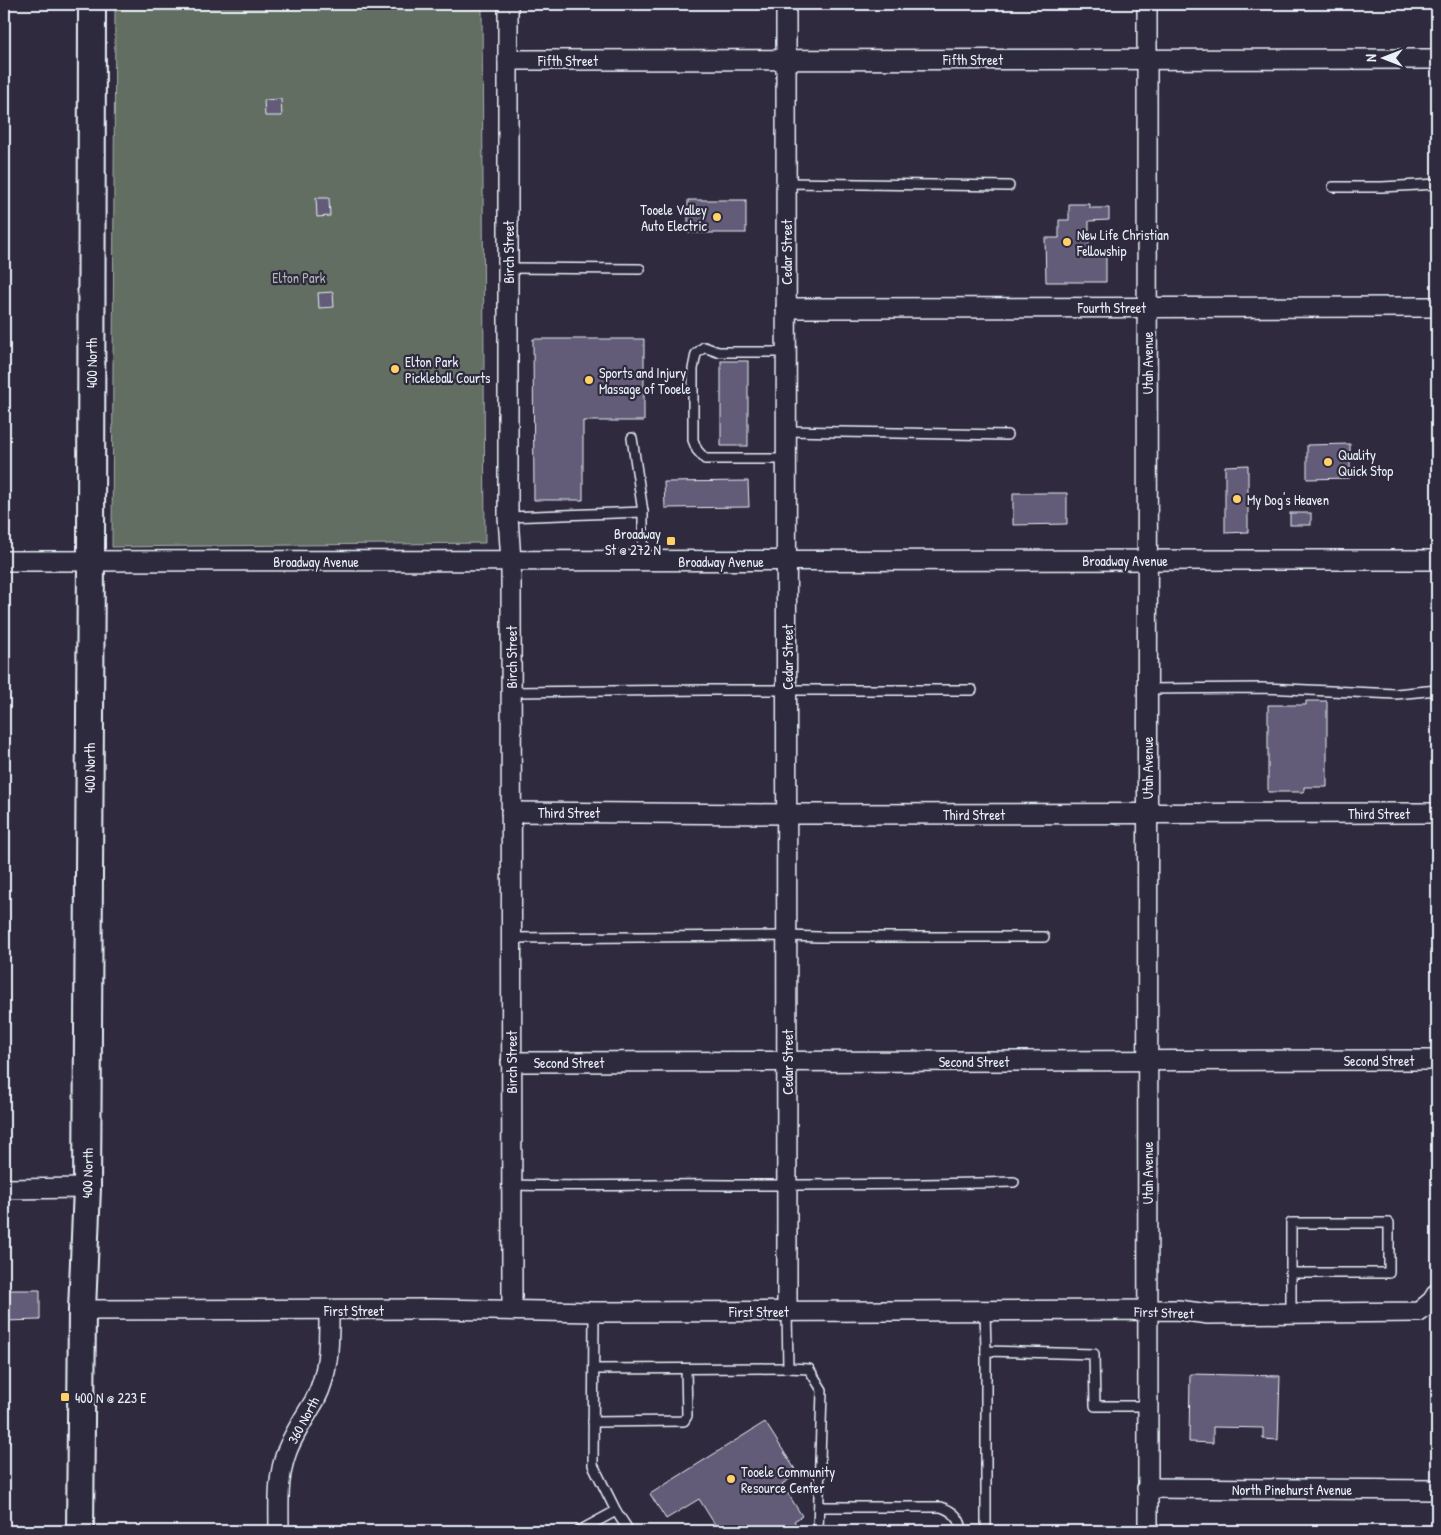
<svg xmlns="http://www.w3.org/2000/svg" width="1441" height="1535" font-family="'Patrick Hand',sans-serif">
  <rect width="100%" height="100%" fill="#2f2a3d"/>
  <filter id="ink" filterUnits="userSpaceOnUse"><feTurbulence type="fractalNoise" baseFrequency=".02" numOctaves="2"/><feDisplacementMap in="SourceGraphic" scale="10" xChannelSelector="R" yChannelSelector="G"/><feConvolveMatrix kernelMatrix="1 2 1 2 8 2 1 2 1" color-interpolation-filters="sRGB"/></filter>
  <g filter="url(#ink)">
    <!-- green -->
    <path fill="#646e62" stroke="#a6b0ad" d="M 115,4 L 482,4 L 485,543 L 112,547 Z"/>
    <!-- building -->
    <g fill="#635b78" stroke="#e8f1f8">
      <path d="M 281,99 L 282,116 L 265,116 L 264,100 Z"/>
      <path d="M 316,198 L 329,198 L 330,216 L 317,217 Z"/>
      <rect x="688" y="200" width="58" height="33"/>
      <path d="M 1069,204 L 1090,204 L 1090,208 L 1109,208 L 1109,220 L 1089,221 L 1089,255 L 1106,255 L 1106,282 L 1046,282 L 1045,238 L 1059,238 L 1059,220 L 1069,220 Z"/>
      <path d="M 333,292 L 334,307 L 319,308 L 318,293 Z"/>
      <path d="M 533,339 L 644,339 L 644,421 L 583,421 L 583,500 L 534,500 Z"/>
      <rect x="721" y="361" width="27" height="85"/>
      <path d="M 1350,444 L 1350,478 L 1307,479 L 1307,445 Z"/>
      <path d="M 1248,465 L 1248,532 L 1225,533 L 1225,466 Z"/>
      <path d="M 748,481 L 749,507 L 665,508 L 664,482 Z"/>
      <path d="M 1013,493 L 1067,493 L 1067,524 L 1013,525 Z"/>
      <rect x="1290" y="513" width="21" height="12"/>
      <path d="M 1306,701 L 1327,701 L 1327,787 L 1304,787 L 1304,792 L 1268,792 L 1268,705 L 1306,705 Z"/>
      <path d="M 4,1290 L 40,1290 L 40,1320 L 4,1321 Z"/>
      <path d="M 1190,1374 L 1280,1376 L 1278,1440 L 1263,1439 L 1263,1428 L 1213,1427 L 1213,1443 L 1189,1442 Z"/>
      <path d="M 765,1422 L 798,1474 L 782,1484 L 802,1516 L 794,1521 L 801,1531 L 719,1531 L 699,1499 L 666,1519 L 650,1494 Z"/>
    </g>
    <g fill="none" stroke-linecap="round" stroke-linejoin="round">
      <!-- lane casing -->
      <g stroke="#e8f1f8" stroke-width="12">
        <g id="lane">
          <path d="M 786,183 L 1009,186"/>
          <path d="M 1333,187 L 1382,187 L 1437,184"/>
          <path d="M 508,268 L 640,269"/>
          <path d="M 786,352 L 718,352 L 704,347 L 696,354 L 693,369 L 693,440 L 697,450 L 705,459 L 786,459"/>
          <path d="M 786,431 L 1007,435"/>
          <path d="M 632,438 L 643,512 L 643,561"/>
          <path d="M 508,517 L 643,512"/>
          <path d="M 1147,689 L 1262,688 L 1396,694 L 1437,690"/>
          <path d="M 511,692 L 704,690 L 972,690"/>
          <path d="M 511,938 L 787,936 L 819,937 L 1044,937"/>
          <path d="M 511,1185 C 585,1187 657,1184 731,1185 C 825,1185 920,1185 1014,1182"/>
          <path d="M 1290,1273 L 1389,1273 L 1389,1223 L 1291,1223 L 1291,1313"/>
          <path d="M 787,1311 L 788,1368 L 809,1369 L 822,1390 L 818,1531"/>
          <path d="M 985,1311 L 986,1351 L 1094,1354 L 1095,1406 L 1147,1406"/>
          <path d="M 594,1312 L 593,1465 L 616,1511 L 629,1531"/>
          <path d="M 986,1351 L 986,1531"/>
          <path d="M 594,1369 L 788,1368"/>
          <path d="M 593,1422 L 684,1421 L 687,1416 L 686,1369"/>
          <path d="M 819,1507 L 941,1507 C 953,1511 961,1518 962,1531"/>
          <path d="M 579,1531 L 616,1511"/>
        </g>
      </g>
      <!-- street casing -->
      <g stroke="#e8f1f8" stroke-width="22">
        <g id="street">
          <path d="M 508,4 L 508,517 L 511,561 L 512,1310"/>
          <path d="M 786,4 L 787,1311"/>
          <path d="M 1147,4 L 1148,1531"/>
          <path d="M 508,60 L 1437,59"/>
          <path d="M 786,308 L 1437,307"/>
          <path d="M 4,561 L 1437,560"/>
          <path d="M 511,812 L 787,814 L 1437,813"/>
          <path d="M 511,1062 L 1437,1060"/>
          <path d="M 4,1189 L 87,1188"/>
          <path d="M 82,1310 L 435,1309 L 594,1312 L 1178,1310 L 1208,1314 L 1419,1312 L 1432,1301 L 1437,1293"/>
          <path d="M 1147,1488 L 1437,1490"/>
          <path d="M 279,1531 C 279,1504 277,1477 287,1451 C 294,1433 305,1417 315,1400 C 330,1371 329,1341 329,1310"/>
        </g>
      </g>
      <!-- secondary casing -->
      <g stroke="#e8f1f8" stroke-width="30">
        <path id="secondary" d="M 80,1531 L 82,1310 L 87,1188 L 91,561 L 92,4"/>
      </g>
      <!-- lane -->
      <use href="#lane" stroke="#2f2a3d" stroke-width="9"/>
      <!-- street -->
      <use href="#street" stroke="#2f2a3d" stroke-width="19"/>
      <!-- secondary -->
      <use href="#secondary" stroke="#2f2a3d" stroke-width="26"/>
    </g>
  </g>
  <!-- markers -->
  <g fill="#ffd166" stroke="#2f2a3d" stroke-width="2">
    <circle cx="717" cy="217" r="5"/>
    <circle cx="1067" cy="242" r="5"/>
    <circle cx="395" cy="369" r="5"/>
    <circle cx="589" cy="380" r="5"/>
    <circle cx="1328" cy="462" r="5"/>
    <circle cx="1237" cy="499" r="5"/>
    <rect x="666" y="536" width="10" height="10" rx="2.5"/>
    <rect x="60" y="1392" width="10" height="10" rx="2.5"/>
    <circle cx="731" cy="1479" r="5"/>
  </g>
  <g text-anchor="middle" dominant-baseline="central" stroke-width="4.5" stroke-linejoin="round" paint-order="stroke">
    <!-- street labels -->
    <g font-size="14" fill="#e8f1f8" stroke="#2f2a3d">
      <text x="973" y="59">Fifth Street</text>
      <text x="568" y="60">Fifth Street</text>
      <text transform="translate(508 252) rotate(-90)">Birch Street</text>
      <text transform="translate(786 252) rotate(-90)">Cedar Street</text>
      <text x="1112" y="307">Fourth Street</text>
      <text transform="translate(91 363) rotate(-90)">400 North</text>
      <text transform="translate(1147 363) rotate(-90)">Utah Avenue</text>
      <text x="1125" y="560">Broadway Avenue</text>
      <text x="316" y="561">Broadway Avenue</text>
      <text x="721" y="561">Broadway Avenue</text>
      <text transform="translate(511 657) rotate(-90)">Birch Street</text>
      <text transform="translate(787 657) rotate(-90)">Cedar Street</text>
      <text transform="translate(89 768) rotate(-90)">400 North</text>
      <text transform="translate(1147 768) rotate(-90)">Utah Avenue</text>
      <text x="569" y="812">Third Street</text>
      <text x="1379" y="813">Third Street</text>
      <text x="974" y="814">Third Street</text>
      <text x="1379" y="1060">Second Street</text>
      <text x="974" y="1061">Second Street</text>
      <text transform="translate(511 1062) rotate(-90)">Birch Street</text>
      <text x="569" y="1062">Second Street</text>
      <text transform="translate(787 1062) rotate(-90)">Cedar Street</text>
      <text transform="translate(87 1173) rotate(-89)">400 North</text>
      <text transform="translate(1147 1173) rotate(-90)">Utah Avenue</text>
      <text x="354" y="1310">First Street</text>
      <text x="759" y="1311">First Street</text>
      <text transform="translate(1164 1312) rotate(2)">First Street</text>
      <text transform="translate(303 1420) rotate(-62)">360 North</text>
      <text x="1292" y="1489">North Pinehurst Avenue</text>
    </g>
    <!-- poi labels -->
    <g font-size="14" fill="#e8f1f8" stroke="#2f2a3d" text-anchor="start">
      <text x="707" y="209" text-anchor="end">Tooele Valley<tspan x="707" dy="16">Auto Electric</tspan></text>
      <text x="1077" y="234">New Life Christian<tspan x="1077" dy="16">Fellowship</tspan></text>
      <text x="405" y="361">Elton Park<tspan x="405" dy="16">Pickleball Courts</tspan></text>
      <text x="599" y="372">Sports and Injury<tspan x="599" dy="16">Massage of Tooele</tspan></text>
      <text x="1338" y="454">Quality<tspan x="1338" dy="16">Quick Stop</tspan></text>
      <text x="1247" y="499">My Dog's Heaven</text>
      <text x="661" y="533" text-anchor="end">Broadway<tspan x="661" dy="16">St @ 272 N</tspan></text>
      <text x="75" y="1397">400 N @ 223 E</text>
      <text x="741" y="1471">Tooele Community<tspan x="741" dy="16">Resource Center</tspan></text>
    </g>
    <!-- park labels -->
    <g font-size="14" fill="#adb6b4" stroke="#2f2a3d">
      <text x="299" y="277">Elton Park</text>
    </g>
  </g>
  <!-- margin -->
  <rect width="1441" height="1535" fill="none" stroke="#2f2a3d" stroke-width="20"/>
  <rect x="10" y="10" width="1421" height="1515" fill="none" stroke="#e8f1f8" stroke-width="2" filter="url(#ink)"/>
  <!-- north arrow -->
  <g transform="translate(1384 58) rotate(270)" stroke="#2f2a3d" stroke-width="4" paint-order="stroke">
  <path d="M0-4L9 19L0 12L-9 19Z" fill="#e8f1f8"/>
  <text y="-8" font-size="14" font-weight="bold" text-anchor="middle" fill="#e8f1f8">N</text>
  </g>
</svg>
